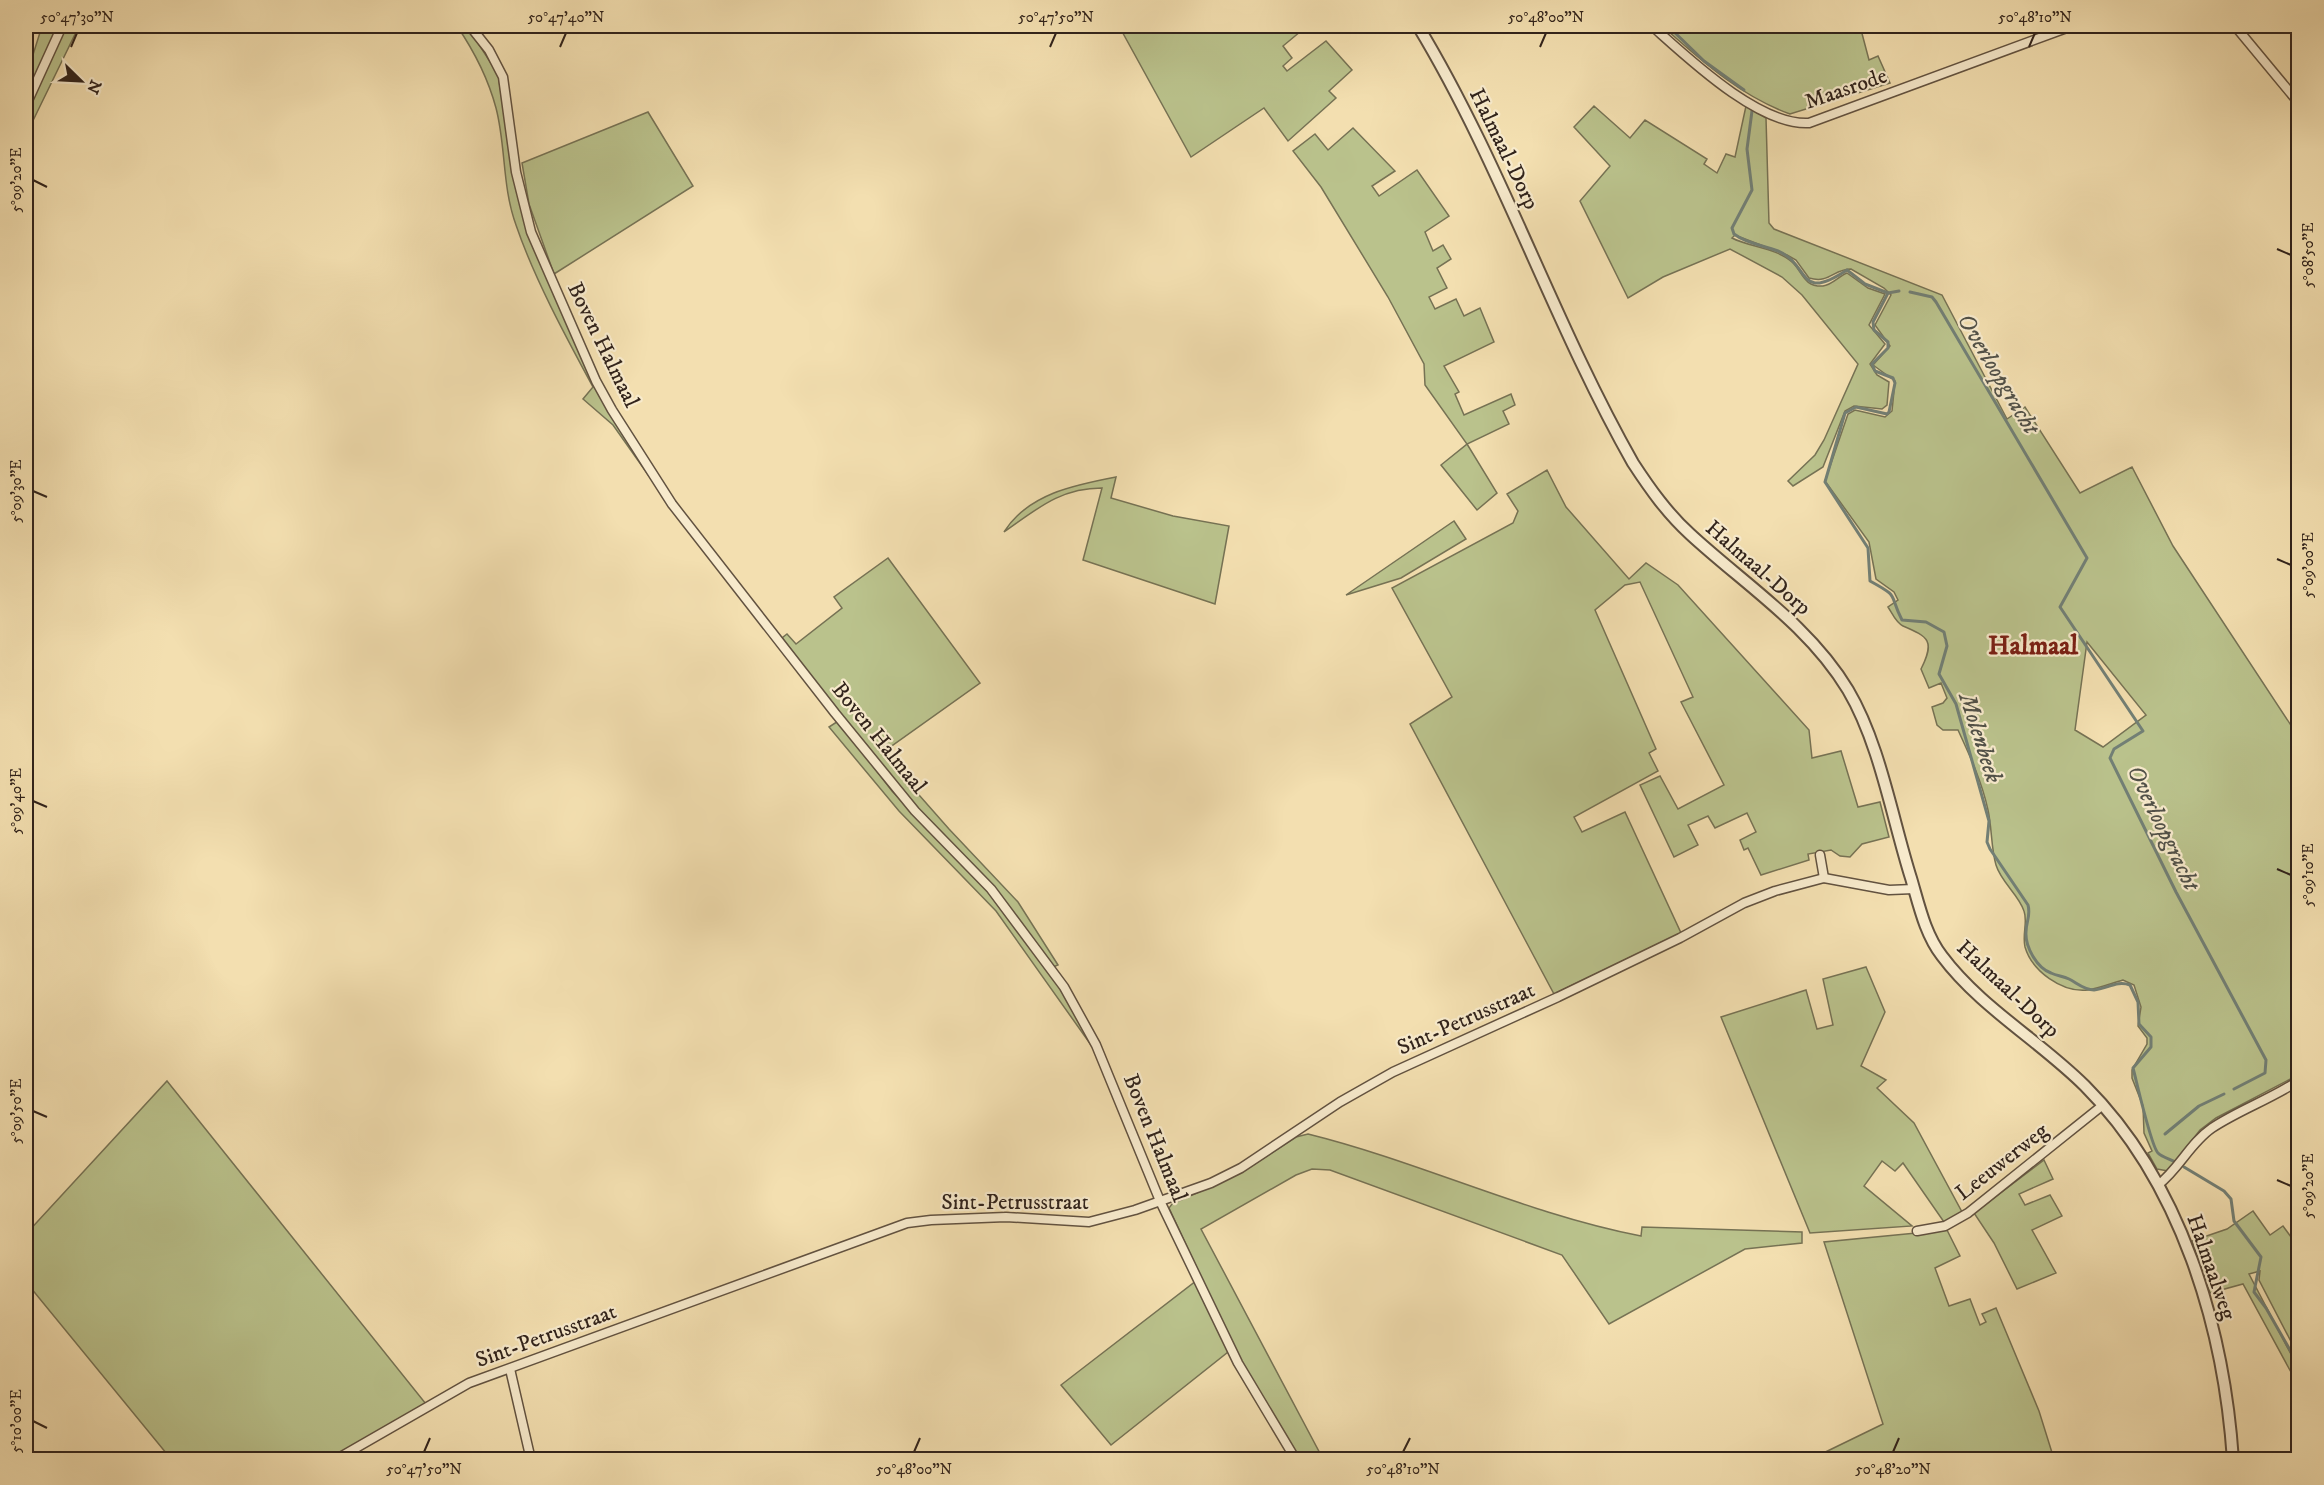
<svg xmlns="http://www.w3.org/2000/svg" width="2324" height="1485" font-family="'IM FELL DW Pica',serif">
  <rect width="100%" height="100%" fill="#f3dfb0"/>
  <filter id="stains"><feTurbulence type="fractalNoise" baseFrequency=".00333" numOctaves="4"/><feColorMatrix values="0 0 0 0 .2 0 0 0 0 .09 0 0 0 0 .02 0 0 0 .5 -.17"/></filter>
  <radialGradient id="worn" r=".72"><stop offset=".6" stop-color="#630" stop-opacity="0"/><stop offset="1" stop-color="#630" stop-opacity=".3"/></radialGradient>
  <!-- green -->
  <g fill="#bac28c" stroke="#767254" stroke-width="1.5" fill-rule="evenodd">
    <path d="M 42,26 L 58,26 L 26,98 L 26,77 Z"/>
    <path d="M 66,26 L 79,26 L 26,135 L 26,113 Z"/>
    <path d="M 457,26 L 467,26 L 498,74 L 516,190 L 568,325 L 649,476 L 613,425 L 583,399 L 593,387 C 566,337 534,278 516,225 C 502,187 506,146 496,108 C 488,78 474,51 457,26 Z"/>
    <path d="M 1119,26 L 1307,26 L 1283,46 L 1292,58 L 1283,66 L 1287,71 L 1326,41 L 1352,70 L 1329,91 L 1336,98 L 1288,141 L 1264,108 L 1191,157 Z"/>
    <path d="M 1676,26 L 1834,26 L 1835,32 L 1860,26 L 1869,60 L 1878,56 L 1890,83 L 1790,114 C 1743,97 1705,64 1668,31 Z"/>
    <path d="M 1594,106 L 1630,138 L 1645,120 L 1707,159 L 1704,164 L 1717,173 L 1726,154 L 1735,157 L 1746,106 L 1766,118 L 1769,223 L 1774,229 L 1942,295 L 2007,419 L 2025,407 L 2080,493 L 2132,467 L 2173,546 L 2298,736 L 2298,1075 L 2216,1118 L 2200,1130 L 2168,1171 L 2157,1169 L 2148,1153 L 2152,1151 L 2144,1133 L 2143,1106 L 2132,1078 L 2132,1070 L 2147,1044 L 2147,1038 L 2138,1026 L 2141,1007 L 2134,985 L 2123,980 C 2112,983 2100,988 2088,990 C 2062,993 2032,971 2025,947 C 2022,934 2028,922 2024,911 C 2019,895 2001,882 1996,865 C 1991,848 1992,828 1988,810 C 1982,782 1970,756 1958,730 L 1943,730 L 1937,725 L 1932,707 L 1943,703 L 1947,698 L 1941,683 L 1929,688 L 1921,669 C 1935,641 1929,637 1903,626 C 1896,623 1892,613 1888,607 L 1898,600 L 1894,592 L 1876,579 L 1869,542 L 1825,481 L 1848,414 L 1855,410 L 1885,417 L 1892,411 L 1895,381 L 1873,365 L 1890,346 L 1875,325 L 1891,295 L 1884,288 L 1851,269 C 1833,269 1830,284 1809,278 L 1796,260 L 1787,255 L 1735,235 L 1732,238 C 1749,247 1777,248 1792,262 C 1803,272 1803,287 1823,286 C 1832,285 1839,276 1847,273 L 1868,288 L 1885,294 L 1869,325 L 1885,344 L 1870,364 L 1877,375 L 1889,382 L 1887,405 L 1882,409 L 1854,406 L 1845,411 L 1823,467 L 1793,486 L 1788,481 L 1815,455 L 1824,440 L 1858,364 L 1802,295 L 1782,277 L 1730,249 L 1663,277 L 1628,298 L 1580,201 L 1610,166 L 1574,127 ZM 2087,642 L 2146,715 L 2103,747 L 2075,730 Z"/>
    <path d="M 648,112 L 693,186 L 554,274 L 529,204 L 522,163 Z"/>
    <path d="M 1353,128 L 1395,171 L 1372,186 L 1379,196 L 1417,170 L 1449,216 L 1425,232 L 1433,251 L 1443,245 L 1451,259 L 1437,268 L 1447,288 L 1429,297 L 1435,309 L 1456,299 L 1464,316 L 1480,308 L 1494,342 L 1444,366 L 1459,392 L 1455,394 L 1464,415 L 1511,394 L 1515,405 L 1503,411 L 1509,424 L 1467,444 L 1497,493 L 1477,510 L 1441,465 L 1467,444 L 1425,385 L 1424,364 L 1388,297 L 1321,187 L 1293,151 L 1315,134 L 1328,150 Z"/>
    <path d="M 1547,470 L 1566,507 L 1629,579 L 1646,563 L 1678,585 L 1809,730 L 1812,758 L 1841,751 L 1858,807 L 1880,802 L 1889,837 L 1862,844 L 1850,857 L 1840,856 L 1831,850 L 1808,854 L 1809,860 L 1761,875 L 1748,848 L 1744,850 L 1740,840 L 1756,832 L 1747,813 L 1715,828 L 1708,816 L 1688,825 L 1698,845 L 1674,857 L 1640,785 L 1660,776 L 1678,809 L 1724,785 L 1681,702 L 1693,697 L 1640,582 L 1625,585 L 1595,610 L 1656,749 L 1649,753 L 1658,771 L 1574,817 L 1582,832 L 1625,812 L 1681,933 L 1554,994 L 1410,724 L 1452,697 L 1392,588 L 1513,523 L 1518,511 L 1507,494 Z"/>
    <path d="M 1116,477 L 1111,498 L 1173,516 L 1229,526 L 1215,604 L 1083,560 L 1102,488 C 1060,488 1037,509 1004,532 C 1028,494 1074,485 1116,477 Z"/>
    <path d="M 1454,521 L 1466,539 L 1401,578 L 1346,595 Z"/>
    <path d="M 888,558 L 980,683 L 882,753 L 949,829 L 1018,902 L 1058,965 L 1053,967 L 992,886 L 870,762 L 892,791 L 988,892 L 1055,978 L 1096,1052 L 996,911 L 899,811 L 829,727 L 843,718 L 782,638 L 787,634 L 796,644 L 842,608 L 834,597 Z"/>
    <path d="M 1866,967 L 1885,1012 L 1861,1066 L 1886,1080 L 1877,1088 L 1914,1123 L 1962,1212 L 1944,1222 L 1903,1163 L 1895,1171 L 1882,1161 L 1864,1186 L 1912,1226 L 1810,1233 L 1721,1017 L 1806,990 L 1817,1029 L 1833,1025 L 1823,979 Z"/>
    <path d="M 167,1081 L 426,1404 L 329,1459 L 171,1459 L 26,1282 L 26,1234 Z"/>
    <path d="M 1308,1134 C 1421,1162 1527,1214 1641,1236 L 1642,1227 L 1802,1232 L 1802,1243 L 1745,1249 L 1609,1324 L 1562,1255 L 1330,1170 L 1312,1169 L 1296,1175 L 1201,1229 L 1323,1459 L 1300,1459 L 1243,1368 L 1169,1208 L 1172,1204 L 1241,1173 L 1296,1137 Z"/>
    <path d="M 2044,1160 L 2053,1179 L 2019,1194 L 2025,1205 L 2050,1195 L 2062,1216 L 2032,1230 L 2056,1273 L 2017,1289 L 1994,1243 L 1974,1213 Z"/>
    <path d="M 2253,1211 L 2270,1235 L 2283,1226 L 2291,1237 L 2298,1232 L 2298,1355 L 2259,1280 L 2260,1271 L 2249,1274 L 2294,1360 L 2298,1370 L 2298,1385 L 2243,1284 L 2210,1293 L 2192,1241 L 2227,1229 Z"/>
    <path d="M 1947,1230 L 1960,1256 L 1935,1268 L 1949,1306 L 1970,1299 L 1980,1325 L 1986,1322 L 1982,1314 L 1996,1308 L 2039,1411 L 2054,1459 L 1809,1460 L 1883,1424 L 1824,1242 Z"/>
    <path d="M 1196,1281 L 1228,1352 L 1111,1445 L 1061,1385 Z"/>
  </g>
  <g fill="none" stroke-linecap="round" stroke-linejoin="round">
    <!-- stream -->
    <g stroke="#727f75" stroke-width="3">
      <path d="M 1668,26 L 1704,61 L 1744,90"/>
      <path d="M 1752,111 L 1747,149 L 1752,190 L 1732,228 L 1734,234 C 1747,244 1763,245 1778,251 C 1811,265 1797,303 1847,270 L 1865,284 L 1888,293 L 1873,322 L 1874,330 L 1888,342 L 1888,348 L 1872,364 L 1875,371 L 1893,378 L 1895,383 L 1889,412 L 1887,414 L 1856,407 L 1845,413 L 1825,482 L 1868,548 L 1870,581 C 1901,598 1888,593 1902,620 L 1926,622 L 1944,632 L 1947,646 L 1939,674 L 1956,704 L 1989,821 L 1987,842 L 1990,849 L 2028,905 C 2031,916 2026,921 2026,932 C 2025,947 2037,968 2051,973 C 2057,976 2063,976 2069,979 C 2077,983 2084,990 2094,990 C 2107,989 2117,980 2130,985 L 2138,1002 L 2139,1024 L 2151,1037 L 2151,1047 L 2133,1068 C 2137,1083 2151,1146 2158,1153 C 2162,1157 2170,1159 2175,1162"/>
      <path d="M 1910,292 L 1932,297 L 1936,302 L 2087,558 L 2060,607 L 2143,731 L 2114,749 L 2110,758 L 2176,892 L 2266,1060 L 2265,1073 L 2234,1089"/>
      <path d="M 1888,293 L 1899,291"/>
      <path d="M 2165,1134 L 2199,1106 L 2224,1094"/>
      <path d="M 2184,1167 L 2224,1191 L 2231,1199 L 2234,1221 L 2261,1257 L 2254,1292 L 2266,1308 L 2298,1364"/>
    </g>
    <!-- minor casing -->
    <g stroke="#625240" stroke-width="11">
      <g id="minor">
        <path d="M 470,26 L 489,50 L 503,77 L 516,172 L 531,232 L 596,381 L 612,410 L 672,504 L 835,713 L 915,811 L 991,889 L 1064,987 L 1096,1045 L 1160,1201 L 1238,1363 L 1296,1460"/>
        <path d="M 1652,26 C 1688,58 1759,126 1809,123 L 2072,26"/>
        <path d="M 2235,26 L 2298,102"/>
        <path d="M 26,105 L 62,26"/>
        <path d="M 1820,855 L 1824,878"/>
        <path d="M 2158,1185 C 2179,1169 2190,1143 2212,1128 C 2239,1110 2271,1099 2298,1081"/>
        <path d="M 1917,1231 L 1945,1226 L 1968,1213 L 2103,1105"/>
        <path d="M 510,1369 L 531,1460"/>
        <path d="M 335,1460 L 469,1383 L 907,1223 L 931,1220 L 1006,1217 L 1089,1222 L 1135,1210 L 1211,1183 L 1241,1168 L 1340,1102 L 1393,1072 L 1558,997 L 1680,938 L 1744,903 L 1775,891 L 1824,878 L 1889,890 L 1914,889"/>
      </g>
    </g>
    <!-- tertiary casing -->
    <g stroke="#625240" stroke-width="14">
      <path id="tertiary" d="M 1418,26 C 1502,165 1553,322 1633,463 C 1650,489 1667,513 1690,534 C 1744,584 1809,625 1848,690 C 1880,744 1892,818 1911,878 C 1919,905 1925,934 1942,956 C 1980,1007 2040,1041 2085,1086 C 2181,1182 2224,1327 2233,1460"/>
    </g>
    <!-- minor -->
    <use href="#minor" stroke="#f7eacc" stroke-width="8"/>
    <!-- tertiary -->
    <use href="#tertiary" stroke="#f7eacc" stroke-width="10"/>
  </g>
  <!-- ticks -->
  <path fill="none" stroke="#31231b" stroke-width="2" d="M 71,47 L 77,33M 560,47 L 566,33M 1050,47 L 1056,33M 1540,47 L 1546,33M 2029,47 L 2035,33M 33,180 L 47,187M 2277,249 L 2291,255M 33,491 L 47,497M 2277,559 L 2291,565M 33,801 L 47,807M 2277,869 L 2291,875M 33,1111 L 47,1117M 2277,1180 L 2291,1186M 33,1421 L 47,1428M 424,1452 L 430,1438M 914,1452 L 920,1438M 1403,1452 L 1410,1438M 1893,1452 L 1899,1438"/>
  <g text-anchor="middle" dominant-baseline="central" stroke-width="4.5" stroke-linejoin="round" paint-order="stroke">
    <!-- street labels -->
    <g font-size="22" fill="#31231b" stroke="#f7eacc">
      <text transform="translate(1846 89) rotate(-19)">Maasrode</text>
      <text transform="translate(1504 149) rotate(64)">Halmaal-Dorp</text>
      <text transform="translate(603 345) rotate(64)">Boven Halmaal</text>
      <text transform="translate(1758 568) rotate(41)">Halmaal-Dorp</text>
      <text transform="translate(879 738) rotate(51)">Boven Halmaal</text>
      <text transform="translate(2008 989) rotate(43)">Halmaal-Dorp</text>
      <text transform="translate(1466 1019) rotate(-24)">Sint-Petrusstraat</text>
      <text transform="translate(1155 1138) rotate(68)">Boven Halmaal</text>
      <text transform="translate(2002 1162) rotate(-38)">Leeuwerweg</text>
      <text x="1015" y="1202">Sint-Petrusstraat</text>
      <text transform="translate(2211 1267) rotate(71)">Halmaalweg</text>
      <text transform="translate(546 1336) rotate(-20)">Sint-Petrusstraat</text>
    </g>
    <!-- water labels -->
    <g font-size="24" font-style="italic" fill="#515148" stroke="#f7eacc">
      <text transform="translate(1998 374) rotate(59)">Overloopgracht</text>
      <text transform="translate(1980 738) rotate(72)">Molenbeek</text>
      <text transform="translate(2163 828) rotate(64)">Overloopgracht</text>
    </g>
    <!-- quarter labels -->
    <g font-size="26" font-weight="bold" fill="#7a1f14" stroke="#f7eacc">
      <text x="2033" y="646">Halmaal</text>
    </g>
  </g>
  <!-- margin -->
  <rect width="2324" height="1485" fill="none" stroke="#f3dfb0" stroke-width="66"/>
  <!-- north arrow -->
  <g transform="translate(81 81) rotate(114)" stroke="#f7eacc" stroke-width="4.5" paint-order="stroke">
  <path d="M0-4.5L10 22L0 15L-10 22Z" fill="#31231b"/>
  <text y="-9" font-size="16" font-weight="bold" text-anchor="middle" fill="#31231b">N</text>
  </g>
  <rect x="33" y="33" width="2258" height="1419" fill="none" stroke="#31231b" stroke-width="2"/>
  <g font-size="15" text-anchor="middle" fill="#31231b">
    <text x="77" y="22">50°47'30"N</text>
    <text x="566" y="22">50°47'40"N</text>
    <text x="1056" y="22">50°47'50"N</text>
    <text x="1546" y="22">50°48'00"N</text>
    <text x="2035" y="22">50°48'10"N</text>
    <text transform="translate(16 180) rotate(-90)" y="5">5°09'20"E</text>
    <text transform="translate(2308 255) rotate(-90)" y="5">5°08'50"E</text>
    <text transform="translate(16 491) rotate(-90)" y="5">5°09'30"E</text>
    <text transform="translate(2308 565) rotate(-90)" y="5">5°09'00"E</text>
    <text transform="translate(16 801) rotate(-90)" y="5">5°09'40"E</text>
    <text transform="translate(2308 875) rotate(-90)" y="5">5°09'10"E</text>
    <text transform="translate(16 1111) rotate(-90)" y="5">5°09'50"E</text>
    <text transform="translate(2308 1186) rotate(-90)" y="5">5°09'20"E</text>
    <text transform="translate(16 1421) rotate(-90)" y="5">5°10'00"E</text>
    <text x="424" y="1474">50°47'50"N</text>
    <text x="914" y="1474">50°48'00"N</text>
    <text x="1403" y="1474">50°48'10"N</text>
    <text x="1893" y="1474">50°48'20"N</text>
  </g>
  <rect width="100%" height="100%" filter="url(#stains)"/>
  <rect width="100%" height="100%" fill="url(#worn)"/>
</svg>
